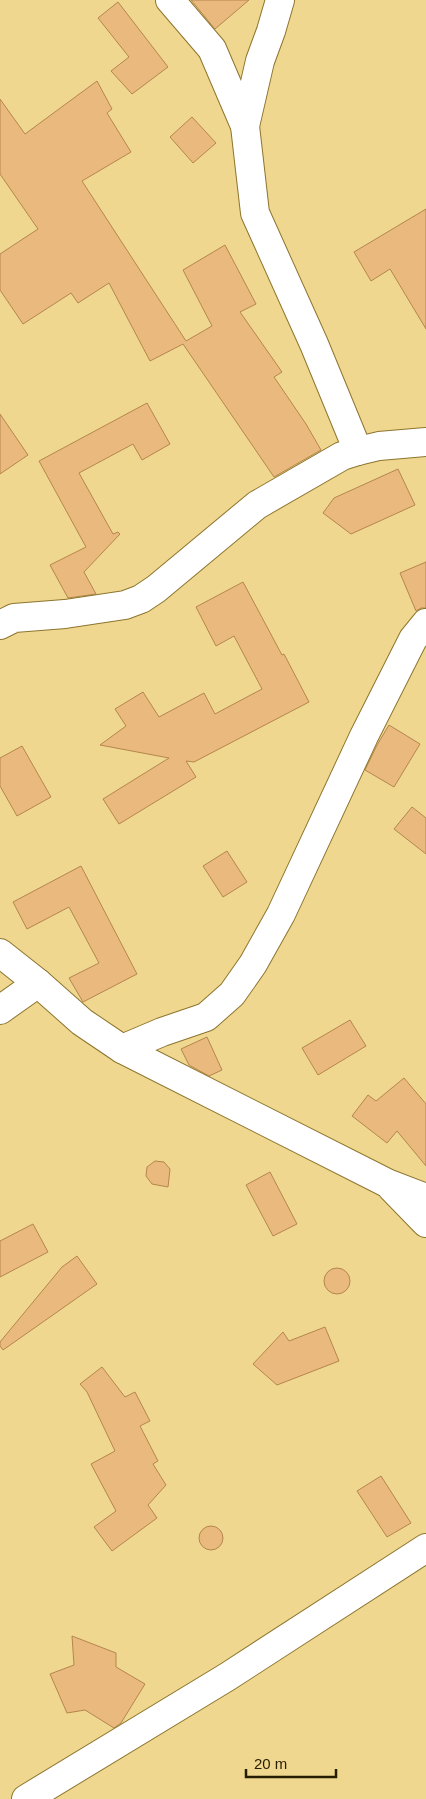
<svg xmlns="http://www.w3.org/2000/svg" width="426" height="1799" font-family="Arial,sans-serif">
  <rect width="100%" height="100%" fill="#f0d790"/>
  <!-- building -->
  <g fill="#eab97e" stroke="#b4864c">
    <path d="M 191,0 L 249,0 L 215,29 Z"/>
    <path d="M 118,2 L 168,67 L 132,94 L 111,71 L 129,57 L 98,18 Z"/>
    <path d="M 97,81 L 112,109 L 107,113 L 131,152 L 82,181 L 186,341 L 212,326 L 183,270 L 225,245 L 256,304 L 240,312 L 282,372 L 274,377 L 306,424 L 321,450 L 274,477 L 183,344 L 150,361 L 109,283 L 78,303 L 71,293 L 23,324 L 0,290 L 0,254 L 38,229 L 0,174 L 0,99 L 25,134 Z"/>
    <path d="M 192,117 L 216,143 L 193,163 L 170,137 Z"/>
    <path d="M 426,209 L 426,329 L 390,269 L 371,281 L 354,252 Z"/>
    <path d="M 147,403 L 170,444 L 142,460 L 133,444 L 79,473 L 113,534 L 118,532 L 120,534 L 84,572 L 96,594 L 68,598 L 50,565 L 86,547 L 39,461 Z"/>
    <path d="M 0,414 L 28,455 L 0,474 Z"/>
    <path d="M 398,469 L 415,505 L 351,534 L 323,513 L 334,498 Z"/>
    <path d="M 426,562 L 426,608 L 421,608 L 416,611 L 400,573 Z"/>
    <path d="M 243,582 L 282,655 L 284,654 L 309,702 L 194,762 L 186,761 L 196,777 L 119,824 L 103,799 L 169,758 L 100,745 L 126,726 L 115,709 L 143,692 L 159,717 L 204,693 L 215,714 L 262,689 L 234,636 L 216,646 L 196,607 Z"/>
    <path d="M 389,725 L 420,744 L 394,787 L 365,770 L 377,745 Z"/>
    <path d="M 22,746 L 51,797 L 17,816 L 0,786 L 0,758 Z"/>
    <path d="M 412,807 L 426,818 L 426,854 L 394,829 Z"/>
    <path d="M 227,851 L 247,882 L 223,897 L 203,866 Z"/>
    <path d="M 81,866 L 137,974 L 83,1002 L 69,978 L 99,963 L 69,907 L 27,929 L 13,902 Z"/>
    <path d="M 350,1020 L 366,1046 L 318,1075 L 302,1048 Z"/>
    <path d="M 207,1037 L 222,1070 L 209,1076 L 189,1065 L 181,1049 Z"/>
    <path d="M 404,1078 L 426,1104 L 426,1166 L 397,1131 L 387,1143 L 352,1116 L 368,1095 L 376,1101 Z"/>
    <path d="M 155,1161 L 164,1162 L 170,1169 L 168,1187 L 152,1184 L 146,1176 L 147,1167 Z"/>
    <path d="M 270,1172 L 297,1224 L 273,1236 L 246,1185 Z"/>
    <path d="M 33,1224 L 48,1252 L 0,1277 L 0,1241 Z"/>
    <path d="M 77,1256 L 97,1284 L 3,1350 L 0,1346 L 0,1342 L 62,1267 Z"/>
    <circle cx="337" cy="1281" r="13"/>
    <path d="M 325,1327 L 339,1361 L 277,1385 L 253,1364 L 283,1332 L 289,1341 Z"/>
    <path d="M 102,1367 L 125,1397 L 135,1392 L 150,1421 L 140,1426 L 158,1461 L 153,1464 L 166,1485 L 148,1505 L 157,1518 L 112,1551 L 94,1527 L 116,1511 L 91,1464 L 115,1451 L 87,1392 L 80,1384 Z"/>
    <path d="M 381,1476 L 411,1523 L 387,1537 L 357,1491 Z"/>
    <circle cx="211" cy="1538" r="12"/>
    <path d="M 72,1636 L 116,1653 L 116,1667 L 145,1684 L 121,1723 L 114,1728 L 85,1710 L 67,1713 L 50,1674 L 74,1665 Z"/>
  </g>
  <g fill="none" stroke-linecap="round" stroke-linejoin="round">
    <!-- minor casing -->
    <g stroke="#8d752e" stroke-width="30">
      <g id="minor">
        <path d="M 170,0 L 212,49 L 245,126 L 255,213 L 314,344 L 358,451"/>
        <path d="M 245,126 L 260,61 L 271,31 L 280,0"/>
        <path d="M 0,625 L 14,618 L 65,614 L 125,605 L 141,599 L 156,589 L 257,505 L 342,456 L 358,451 L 379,446 L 426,442"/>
        <path d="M 0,953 L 38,983 L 82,1022 L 122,1049 L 162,1032 L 206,1017 L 232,994 L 253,964 L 281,914 L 364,736 L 413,639 L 426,623"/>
        <path d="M 0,1010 L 38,983"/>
        <path d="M 122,1049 L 387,1183 L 426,1198"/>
        <path d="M 392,1188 L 426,1223"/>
        <path d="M 26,1799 L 227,1677 L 426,1548"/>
      </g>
    </g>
    <!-- minor -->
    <use href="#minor" stroke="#fff" stroke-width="28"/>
  </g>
  <!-- scale -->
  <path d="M246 1769v8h90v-8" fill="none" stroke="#261d00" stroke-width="2.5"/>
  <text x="254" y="1769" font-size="15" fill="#261d00" stroke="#f0d790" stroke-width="4" paint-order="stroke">20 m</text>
</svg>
